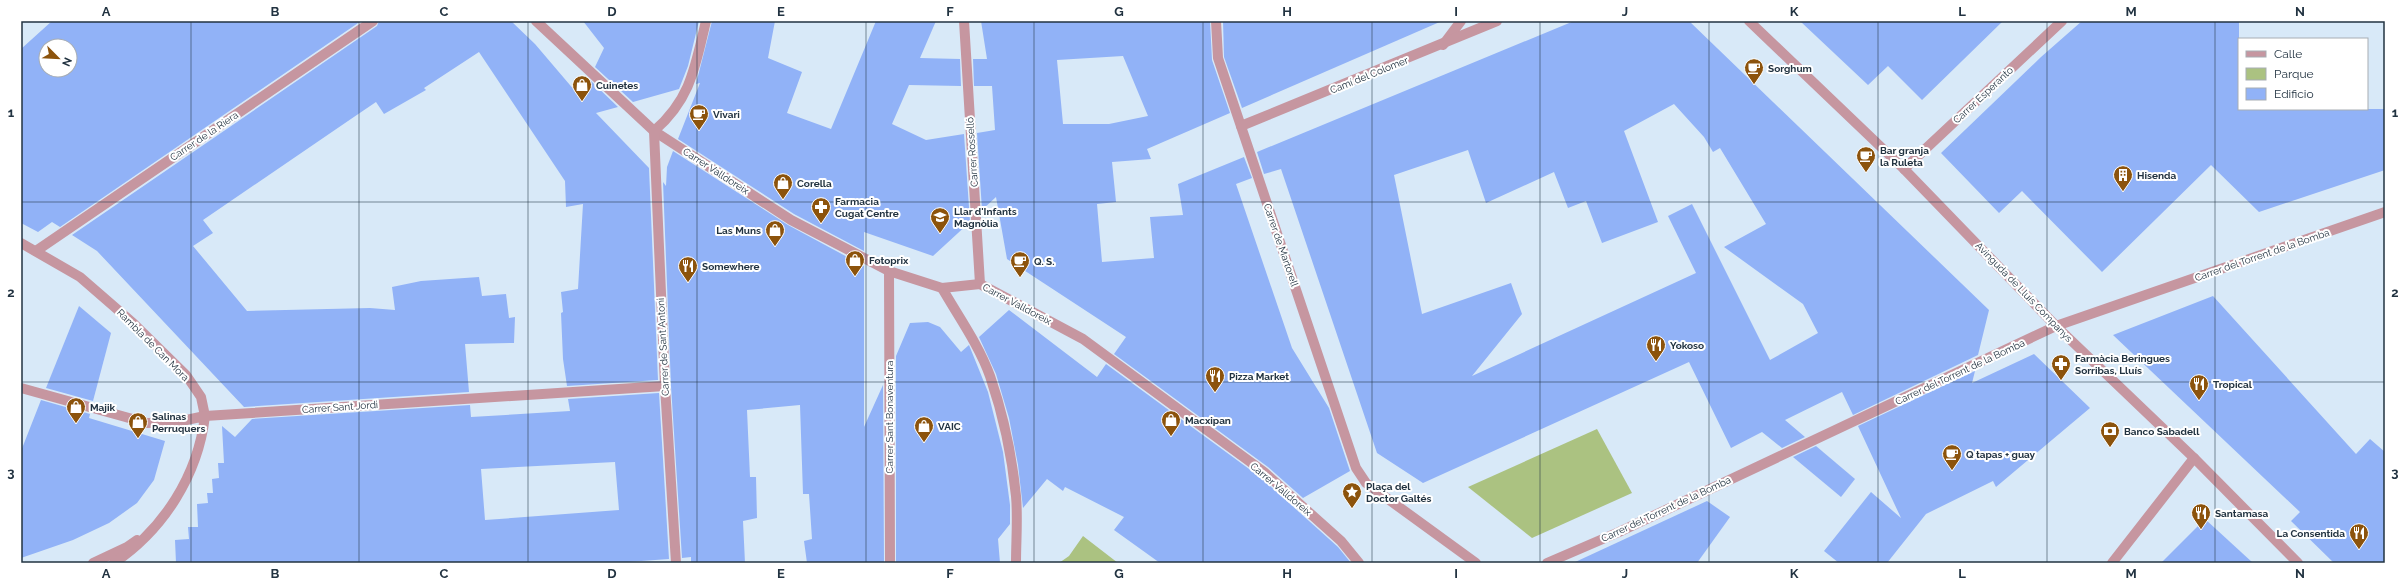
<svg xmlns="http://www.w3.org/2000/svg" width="2406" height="584" font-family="Raleway,sans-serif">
  <rect width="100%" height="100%" fill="#d8e9f8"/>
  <!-- green -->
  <g fill="#abc281">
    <path d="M 1597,429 L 1632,493 L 1532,538 L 1468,487 Z"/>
    <path d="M 1083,536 L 1118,563 L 1059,563 L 1069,556 Z"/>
  </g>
  <!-- building -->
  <g fill="#91b2f7" fill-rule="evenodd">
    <path d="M 52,21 L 361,21 L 60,227 L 52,222 L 38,232 L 21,223 L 21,49 ZM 46,46 L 70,46 L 70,70 L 46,70 Z"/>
    <path d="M 379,21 L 511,21 L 535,44 L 581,98 L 590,80 L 618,107 L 596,113 L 649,168 L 658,380 L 567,386 L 563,359 L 561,313 L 563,312 L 561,292 L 578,289 L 583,204 L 566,207 L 565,181 L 479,52 L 424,88 L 426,90 L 384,114 L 376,102 L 348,121 L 203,220 L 213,233 L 193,246 L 247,311 L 370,308 L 395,310 L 392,287 L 421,281 L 479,277 L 482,296 L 506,294 L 509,318 L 515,317 L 514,343 L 465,344 L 469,392 L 244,407 L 97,251 L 72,235 L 377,26 Z"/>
    <path d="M 583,21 L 699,21 L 688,66 L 679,89 L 633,102 L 595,67 L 604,48 Z"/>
    <path d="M 712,21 L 775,21 L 768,58 L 802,72 L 787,113 L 831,129 L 876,21 L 936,21 L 920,58 L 960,59 L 961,86 L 909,85 L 892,124 L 926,140 L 964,134 L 970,222 L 933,256 L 864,232 L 864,251 L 794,214 L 678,139 L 700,83 L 696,84 Z"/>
    <path d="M 981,21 L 1210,21 L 1212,60 L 1230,113 L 1147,149 L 1151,159 L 1112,162 L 1116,202 L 1097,204 L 1102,262 L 1154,258 L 1150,217 L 1183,215 L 1178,184 L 1244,157 L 1252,178 L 1236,184 L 1292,348 L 1329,408 L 1350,471 L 1303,498 L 1268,467 L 1114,354 L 1126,337 L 1007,259 L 996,197 L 982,210 L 977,133 L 995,130 L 992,86 L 974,86 L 973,59 L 987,59 ZM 1123,56 L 1148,116 L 1109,124 L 1063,124 L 1057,60 Z"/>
    <path d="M 1223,21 L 1442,21 L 1242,108 L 1224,57 Z"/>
    <path d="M 1574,21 L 1689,21 L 1989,310 L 1978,355 L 1853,415 L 1842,392 L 1785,420 L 1805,437 L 1782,448 L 1762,432 L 1731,448 L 1689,362 L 1423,483 L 1377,453 L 1281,169 L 1264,174 L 1257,152 ZM 1674,104 L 1704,137 L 1713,152 L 1720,148 L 1766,224 L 1724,247 L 1803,304 L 1818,333 L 1770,360 L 1692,204 L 1668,216 L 1696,273 L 1472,376 L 1522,314 L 1511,283 L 1422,314 L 1394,175 L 1468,150 L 1486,203 L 1554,172 L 1568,208 L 1586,201 L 1602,243 L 1658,222 L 1624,131 Z"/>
    <path d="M 1800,21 L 2003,21 L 1922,100 L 1888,66 L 1868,85 Z"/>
    <path d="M 2082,21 L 2239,21 L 2239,109 L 2385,109 L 2385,170 L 2259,212 L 2211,165 L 2102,272 L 2022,191 L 1999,213 L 1941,153 L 2041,57 Z"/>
    <path d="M 673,151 L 788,225 L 864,266 L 864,427 L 883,385 L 884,563 L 807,563 L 804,541 L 812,539 L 809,494 L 803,494 L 800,405 L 747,410 L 750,477 L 756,477 L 757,518 L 743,521 L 745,563 L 691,563 L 691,557 L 682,558 L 671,386 L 663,182 L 666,186 L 667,167 Z"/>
    <path d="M 2213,296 L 2356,454 L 2370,439 L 2385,452 L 2385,563 L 2334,563 L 2291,521 L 2300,512 L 2113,335 Z"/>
    <path d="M 79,306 L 111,333 L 93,401 L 46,388 Z"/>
    <path d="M 1009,310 L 1097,377 L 1106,364 L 1260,477 L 1338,547 L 1351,563 L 1160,563 L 1114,530 L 1124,517 L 1065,487 L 1063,491 L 1047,479 L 1023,508 L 1018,465 L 1009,418 L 996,374 L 979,337 Z"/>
    <path d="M 928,322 L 940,327 L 961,352 L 969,345 L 988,392 L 1003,452 L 1010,505 L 1010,524 L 998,539 L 1000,563 L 896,563 L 896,356 L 910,323 Z"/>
    <path d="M 2034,354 L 2090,408 L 1996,487 L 1993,481 L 1926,514 L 1887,563 L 1839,563 L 1824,551 L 1871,492 L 1901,518 L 1858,426 L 1975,371 L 1972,383 Z"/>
    <path d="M 659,393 L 669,559 L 614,563 L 176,563 L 175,540 L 189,539 L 188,527 L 198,527 L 197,504 L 208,503 L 207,493 L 213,493 L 212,479 L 219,478 L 218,463 L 224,463 L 222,426 L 235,437 L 252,419 L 470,405 L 471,417 L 570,411 L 568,399 ZM 615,462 L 619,510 L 485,520 L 481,469 Z"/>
    <path d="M 41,400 L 90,414 L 89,418 L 165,441 L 154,480 L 137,503 L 109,523 L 73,540 L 21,558 L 21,451 Z"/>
    <path d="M 1816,446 L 1855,479 L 1841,497 L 1793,457 Z"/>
    <path d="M 1707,501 L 1730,517 L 1697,563 L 1573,563 Z"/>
    <path d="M 2205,519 L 2253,563 L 2161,563 Z"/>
  </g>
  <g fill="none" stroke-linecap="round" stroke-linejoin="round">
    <!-- pedestrian -->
    <g stroke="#c696a0" stroke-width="10">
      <path d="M 536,21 L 654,131 L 791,220 L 889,271 L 942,288 L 980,284 L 1083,339 L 1264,472 L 1341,541 L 1359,563"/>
      <path d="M 964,21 L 980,284"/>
      <path d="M 1443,45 L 1461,21"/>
      <path d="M 21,243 L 80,277 L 133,323 L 186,375 L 201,397 L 205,416 L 665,386"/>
      <path d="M 36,251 L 373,21"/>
      <path d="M 889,271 L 890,563"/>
      <path d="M 942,288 C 958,316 979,345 990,376 C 1003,414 1012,456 1016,496 C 1018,518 1016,541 1016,563"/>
      <path d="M 93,563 L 127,547 L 137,540"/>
      <path d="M 676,563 L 665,386 L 654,131 C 691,99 695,67 706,21"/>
    </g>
    <!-- minor -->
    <g stroke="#c696a0" stroke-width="10">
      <path d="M 1216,21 L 1218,58 L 1356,468 L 1366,483 L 1476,563"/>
      <path d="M 1241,126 L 1497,21"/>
      <path d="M 1904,169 L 2062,21"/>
      <path d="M 21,388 L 147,423 L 177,422 L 205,416 C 198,475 164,529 114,563"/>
      <path d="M 1547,563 L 1619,532 L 2056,326 L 2385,212"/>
      <path d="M 2112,563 L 2194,458"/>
    </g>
    <!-- tertiary -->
    <path stroke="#c696a0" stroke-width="10" d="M 1749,21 L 1904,169 L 2056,326 L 2194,458 L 2298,563"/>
  </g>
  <!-- grid -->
  <path fill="none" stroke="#223341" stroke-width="1" stroke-opacity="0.55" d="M 191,21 L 191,563M 359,21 L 359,563M 528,21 L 528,563M 697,21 L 697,563M 866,21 L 866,563M 1034,21 L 1034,563M 1203,21 L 1203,563M 1372,21 L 1372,563M 1540,21 L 1540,563M 1709,21 L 1709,563M 1878,21 L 1878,563M 2047,21 L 2047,563M 2215,21 L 2215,563M 21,202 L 2385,202M 21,382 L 2385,382"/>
  <!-- icons -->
  <defs>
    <g id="cafe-pin" transform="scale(1)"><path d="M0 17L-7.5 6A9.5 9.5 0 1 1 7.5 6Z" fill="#8c530c" stroke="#fff"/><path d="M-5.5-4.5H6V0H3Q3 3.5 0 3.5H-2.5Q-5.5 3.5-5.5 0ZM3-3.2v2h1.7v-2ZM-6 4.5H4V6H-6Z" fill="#fff"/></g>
    <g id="shop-pin" transform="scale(1)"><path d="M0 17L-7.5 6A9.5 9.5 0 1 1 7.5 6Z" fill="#8c530c" stroke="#fff"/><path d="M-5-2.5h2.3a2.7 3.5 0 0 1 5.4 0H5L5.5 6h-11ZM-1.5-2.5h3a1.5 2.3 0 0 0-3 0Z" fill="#fff"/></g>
    <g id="building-pin" transform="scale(1)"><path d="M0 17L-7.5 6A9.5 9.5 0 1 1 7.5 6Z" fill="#8c530c" stroke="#fff"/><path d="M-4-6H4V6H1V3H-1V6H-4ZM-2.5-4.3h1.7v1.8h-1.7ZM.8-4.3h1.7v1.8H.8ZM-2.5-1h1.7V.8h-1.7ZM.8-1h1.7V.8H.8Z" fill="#fff"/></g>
    <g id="pharmacy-pin" transform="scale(1)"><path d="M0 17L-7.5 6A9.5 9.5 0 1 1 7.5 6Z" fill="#8c530c" stroke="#fff"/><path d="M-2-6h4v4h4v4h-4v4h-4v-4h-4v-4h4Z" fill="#fff"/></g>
    <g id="school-pin" transform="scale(1)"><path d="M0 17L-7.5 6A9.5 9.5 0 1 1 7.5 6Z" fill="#8c530c" stroke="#fff"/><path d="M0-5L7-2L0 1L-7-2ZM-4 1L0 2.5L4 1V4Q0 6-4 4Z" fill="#fff"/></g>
    <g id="restaurant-pin" transform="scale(1)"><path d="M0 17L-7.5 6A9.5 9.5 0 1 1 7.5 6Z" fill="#8c530c" stroke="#fff"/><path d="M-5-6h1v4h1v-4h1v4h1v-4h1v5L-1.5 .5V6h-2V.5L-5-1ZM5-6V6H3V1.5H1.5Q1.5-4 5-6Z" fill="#fff"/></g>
    <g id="bank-pin" transform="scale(1)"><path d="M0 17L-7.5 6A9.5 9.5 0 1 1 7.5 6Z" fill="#8c530c" stroke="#fff"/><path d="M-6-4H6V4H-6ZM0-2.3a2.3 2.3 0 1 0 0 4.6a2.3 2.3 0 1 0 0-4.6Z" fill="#fff"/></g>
    <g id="sight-pin" transform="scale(1)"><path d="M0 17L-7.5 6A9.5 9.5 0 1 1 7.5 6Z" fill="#8c530c" stroke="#fff"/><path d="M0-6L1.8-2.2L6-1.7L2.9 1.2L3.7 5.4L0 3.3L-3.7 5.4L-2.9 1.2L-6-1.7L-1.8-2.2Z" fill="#fff"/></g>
  </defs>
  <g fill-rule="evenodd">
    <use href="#cafe-pin" x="1754" y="68"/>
    <use href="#shop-pin" x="582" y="85"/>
    <use href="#cafe-pin" x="699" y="114"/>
    <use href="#cafe-pin" x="1866" y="156"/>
    <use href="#building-pin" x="2123" y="175"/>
    <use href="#shop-pin" x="783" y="183"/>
    <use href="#pharmacy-pin" x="821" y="207"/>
    <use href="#school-pin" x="940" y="217"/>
    <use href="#shop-pin" x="775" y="230"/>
    <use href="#shop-pin" x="855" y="260"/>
    <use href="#cafe-pin" x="1020" y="261"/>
    <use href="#restaurant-pin" x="688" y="266"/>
    <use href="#restaurant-pin" x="1656" y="345"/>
    <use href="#pharmacy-pin" x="2061" y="364"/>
    <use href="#restaurant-pin" x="1215" y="376"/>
    <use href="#restaurant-pin" x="2199" y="384"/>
    <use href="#shop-pin" x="76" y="407"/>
    <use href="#shop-pin" x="1171" y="420"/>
    <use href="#shop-pin" x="138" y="422"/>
    <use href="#shop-pin" x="924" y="426"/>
    <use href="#bank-pin" x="2110" y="431"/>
    <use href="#cafe-pin" x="1952" y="454"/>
    <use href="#sight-pin" x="1352" y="492"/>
    <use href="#restaurant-pin" x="2201" y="513"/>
    <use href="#restaurant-pin" x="2359" y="533"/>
  </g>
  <g text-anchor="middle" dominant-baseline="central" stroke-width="4" stroke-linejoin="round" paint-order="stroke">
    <!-- poi labels -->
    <g font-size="10" font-weight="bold" fill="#223341" stroke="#fff" text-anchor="start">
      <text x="1768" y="68">Sorghum</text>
      <text x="596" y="85">Cuinetes</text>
      <text x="713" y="114">Vivari</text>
      <text x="1880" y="150">Bar granja<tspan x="1880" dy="12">la Ruleta</tspan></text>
      <text x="2137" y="175">Hisenda</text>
      <text x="797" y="183">Corella</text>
      <text x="835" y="201">Farmacia<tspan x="835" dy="12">Cugat Centre</tspan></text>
      <text x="954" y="211">Llar d'Infants<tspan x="954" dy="12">Magnòlia</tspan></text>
      <text x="761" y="230" text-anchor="end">Las Muns</text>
      <text x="869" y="260">Fotoprix</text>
      <text x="1034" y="261">Q. S.</text>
      <text x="702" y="266">Somewhere</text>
      <text x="1670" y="345">Yokoso</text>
      <text x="2075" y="358">Farmàcia Beringues<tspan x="2075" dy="12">Sorribas, Lluís</tspan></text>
      <text x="1229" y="376">Pizza Market</text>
      <text x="2213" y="384">Tropical</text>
      <text x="90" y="407">Majik</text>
      <text x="152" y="416">Salinas<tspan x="152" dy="12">Perruquers</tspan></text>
      <text x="1185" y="420">Macxipan</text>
      <text x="938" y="426">VAIC</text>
      <text x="2124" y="431">Banco Sabadell</text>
      <text x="1966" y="454">Q tapas + guay</text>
      <text x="1366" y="486">Plaça del<tspan x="1366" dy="12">Doctor Galtés</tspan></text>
      <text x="2215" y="513">Santamasa</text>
      <text x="2345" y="533" text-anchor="end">La Consentida</text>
    </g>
    <!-- street labels -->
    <g font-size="10" fill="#223341" stroke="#fff">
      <text transform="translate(1369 75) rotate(-22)">Camí del Colomer</text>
      <text transform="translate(1983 95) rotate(-43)">Carrer Esperanto</text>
      <text transform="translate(204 136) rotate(-34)">Carrer de la Riera</text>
      <text transform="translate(972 152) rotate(-94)">Carrer Rosselló</text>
      <text transform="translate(716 171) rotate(33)">Carrer Valldoreix</text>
      <text transform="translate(1281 245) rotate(71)">Carrer de Martorell</text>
      <text transform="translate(2262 255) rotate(-19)">Carrer del Torrent de la Bomba</text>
      <text transform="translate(2024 292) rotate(46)">Avinguda de Lluís Companys</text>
      <text transform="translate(1017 304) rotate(28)">Carrer Valldoreix</text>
      <text transform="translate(153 345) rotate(45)">Rambla de Can Mora</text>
      <text transform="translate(663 347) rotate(-93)">Carrer de Sant Antoni</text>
      <text transform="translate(1960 372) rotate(-25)">Carrer del Torrent de la Bomba</text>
      <text transform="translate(340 407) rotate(-4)">Carrer Sant Jordi</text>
      <text transform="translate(889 417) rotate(-90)">Carrer Sant Bonaventura</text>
      <text transform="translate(1281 489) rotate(40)">Carrer Valldoreix</text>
      <text transform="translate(1666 509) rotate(-25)">Carrer del Torrent de la Bomba</text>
    </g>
  </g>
  <!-- border -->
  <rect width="2406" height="584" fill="none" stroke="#ffffff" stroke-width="44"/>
  <!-- legend -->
  <rect x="2238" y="38" width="130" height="72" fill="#ffffff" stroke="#a7adb3"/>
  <rect x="2246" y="51" width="20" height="6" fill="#c696a0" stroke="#a7adb3"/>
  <text x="2274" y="58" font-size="12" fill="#223341">Calle</text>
  <rect x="2246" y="68" width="20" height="12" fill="#abc281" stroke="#a7adb3"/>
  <text x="2274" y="78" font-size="12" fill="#223341">Parque</text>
  <rect x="2246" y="88" width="20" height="12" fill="#91b2f7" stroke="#a7adb3"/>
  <text x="2274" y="98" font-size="12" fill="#223341">Edificio</text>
  <!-- north arrow -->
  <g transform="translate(58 58) rotate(114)"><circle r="19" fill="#ffffff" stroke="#a7adb3"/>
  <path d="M0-3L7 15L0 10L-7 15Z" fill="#8c530c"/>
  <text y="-6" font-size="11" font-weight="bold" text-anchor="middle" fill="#223341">N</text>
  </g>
  <rect x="22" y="22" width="2362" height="540" fill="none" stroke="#223341" stroke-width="1.5"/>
  <g font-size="13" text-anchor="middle" font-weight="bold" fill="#223341">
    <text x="106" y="16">A</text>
    <text x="275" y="16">B</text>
    <text x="444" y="16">C</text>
    <text x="612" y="16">D</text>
    <text x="781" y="16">E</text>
    <text x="950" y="16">F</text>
    <text x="1119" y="16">G</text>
    <text x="1287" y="16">H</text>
    <text x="1456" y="16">I</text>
    <text x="1625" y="16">J</text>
    <text x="1794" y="16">K</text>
    <text x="1962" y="16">L</text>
    <text x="2131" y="16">M</text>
    <text x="2300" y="16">N</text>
    <text x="11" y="117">1</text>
    <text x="2395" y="117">1</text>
    <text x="11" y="297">2</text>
    <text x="2395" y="297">2</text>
    <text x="11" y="477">3</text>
    <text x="2395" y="477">3</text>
    <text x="106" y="578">A</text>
    <text x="275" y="578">B</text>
    <text x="444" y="578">C</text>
    <text x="612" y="578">D</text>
    <text x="781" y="578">E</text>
    <text x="950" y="578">F</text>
    <text x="1119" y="578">G</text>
    <text x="1287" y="578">H</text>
    <text x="1456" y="578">I</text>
    <text x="1625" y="578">J</text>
    <text x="1794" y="578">K</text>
    <text x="1962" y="578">L</text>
    <text x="2131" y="578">M</text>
    <text x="2300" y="578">N</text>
  </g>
</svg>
